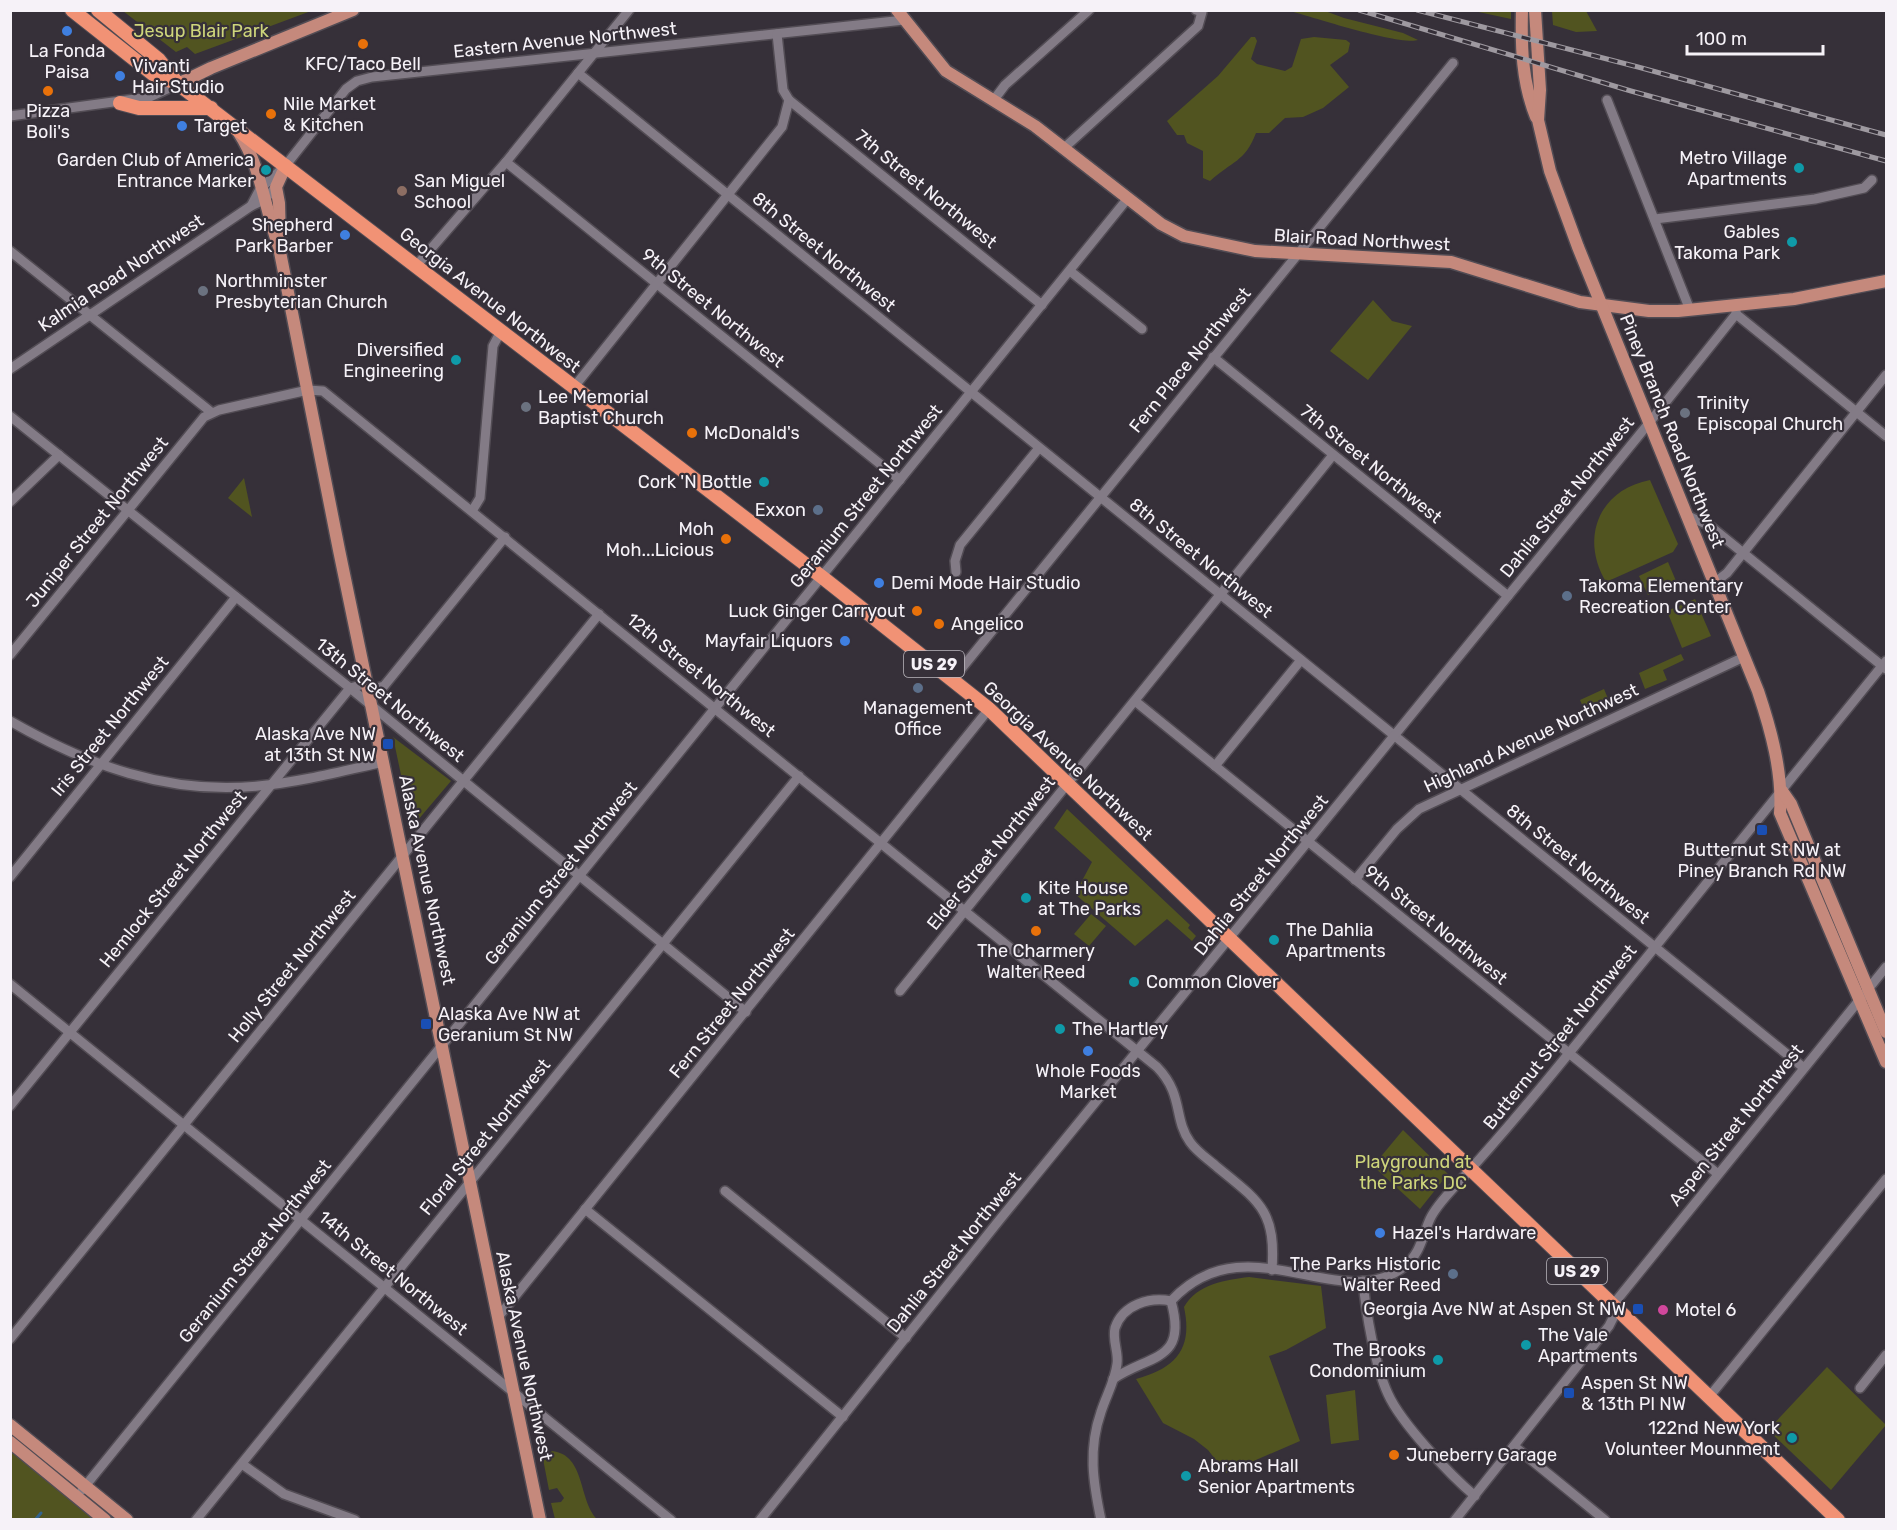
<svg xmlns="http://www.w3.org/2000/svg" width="1897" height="1530" font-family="Rubik,sans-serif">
  <rect width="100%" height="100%" fill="#363039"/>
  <!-- green -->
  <g fill="#515420">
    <path d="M 123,11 L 311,11 L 195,54 L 187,47 L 176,52 Z"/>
    <path d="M 1290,11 L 1325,11 L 1344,18 L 1403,33 L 1418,40 C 1401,46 1312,17 1290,11 Z"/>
    <path d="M 1474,11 L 1511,11 L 1511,19 Z"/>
    <path d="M 1552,11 L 1586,11 L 1597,31 L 1576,32 L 1553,25 Z"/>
    <path d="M 1251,37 L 1255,37 L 1257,41 L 1251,59 L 1257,64 L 1285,71 L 1292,67 L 1301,39 L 1314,37 L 1346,40 L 1350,43 L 1348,52 L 1330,65 L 1349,87 L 1323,108 L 1303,117 L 1285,118 L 1269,133 L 1256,133 C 1245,162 1232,161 1210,181 L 1203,178 L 1203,151 L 1187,143 L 1184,135 L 1177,135 L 1167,121 L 1218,76 Z"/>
    <path d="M 1373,300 L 1392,321 L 1412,326 L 1368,380 L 1330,351 Z"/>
    <path d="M 244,478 L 252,517 L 228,498 Z"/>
    <path d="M 1650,480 L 1678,544 L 1673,552 L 1606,582 C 1580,539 1598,490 1650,480 Z"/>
    <path d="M 1668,562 L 1676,581 L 1648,595 L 1639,576 Z"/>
    <path d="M 1695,599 L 1711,636 L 1682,648 L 1667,611 Z"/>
    <path d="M 1681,654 L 1684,660 L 1663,670 L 1667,680 L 1645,689 L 1639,673 Z"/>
    <path d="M 1604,689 L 1611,706 L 1587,716 L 1580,700 Z"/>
    <path d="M 393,737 L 451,781 L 412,827 Z"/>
    <path d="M 1067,809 L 1190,925 L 1188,928 L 1196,936 L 1192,941 L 1167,919 L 1135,946 L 1075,894 L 1092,862 L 1054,828 Z"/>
    <path d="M 1091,914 L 1106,926 L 1089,946 L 1074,934 Z"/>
    <path d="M 1403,1130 L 1448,1174 L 1420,1209 L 1373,1166 Z"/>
    <path d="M 1249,1277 L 1321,1286 L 1326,1328 L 1286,1350 L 1269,1356 L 1300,1441 L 1226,1473 L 1208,1450 L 1194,1439 L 1163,1423 L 1136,1379 C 1176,1368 1193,1349 1184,1307 C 1197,1284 1225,1280 1249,1277 Z"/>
    <path d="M 1827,1367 L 1886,1425 L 1831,1490 L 1768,1430 Z"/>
    <path d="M 1355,1390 L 1359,1440 L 1331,1444 L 1326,1395 Z"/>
    <path d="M 10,1450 L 96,1519 L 11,1519 Z"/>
    <path d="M 552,1451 C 586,1455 578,1500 597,1519 L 555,1519 L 551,1503 L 561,1502 L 564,1498 L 557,1488 L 549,1490 L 543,1459 Z"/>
  </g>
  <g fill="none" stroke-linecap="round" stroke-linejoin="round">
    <!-- stream -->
    <path stroke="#33638b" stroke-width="3" d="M 35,1520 L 41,1513"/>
    <!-- minor casing -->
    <g stroke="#524c54" stroke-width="12">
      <g id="minor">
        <path d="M 578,73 L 1804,1068"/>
        <path d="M 789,100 L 1042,305"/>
        <path d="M 1607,100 L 1690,310"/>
        <path d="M 993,101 L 1005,85 L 1089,10"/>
        <path d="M 10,116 L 150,97 L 178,84"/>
        <path d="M 1064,148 L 1198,26 L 1202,12 L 1196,10"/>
        <path d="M 506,162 L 900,480"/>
        <path d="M 251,206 L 260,189 L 286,165 L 346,89 L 357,81 L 372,77 L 904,20"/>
        <path d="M 1655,219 L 1815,199 L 1864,188 L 1872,180"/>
        <path d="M 10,251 L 211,412"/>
        <path d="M 417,265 L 506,162 L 629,10"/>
        <path d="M 1070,271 L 1142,329"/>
        <path d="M 1736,314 L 1886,436"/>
        <path d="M 1213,357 L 1508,596"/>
        <path d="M 10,369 L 251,206 L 264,200 L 276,187"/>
        <path d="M 574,387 L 782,127 L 789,100 L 783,90 L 777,34"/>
        <path d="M 10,416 L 350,688 L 746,1012"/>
        <path d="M 10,502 L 59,455"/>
        <path d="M 472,511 L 480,498 L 493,346 L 501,331"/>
        <path d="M 1686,515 L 1710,526 L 1886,669"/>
        <path d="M 956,572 L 955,561 L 960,545 L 1039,448"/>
        <path d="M 1714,583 L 1727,573 L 1886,375"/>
        <path d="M 10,655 L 204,417 L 219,410 L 308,390 L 323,391 L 1157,1067 C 1184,1095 1173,1118 1190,1142 C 1197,1152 1208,1159 1217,1167 C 1260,1202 1276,1211 1272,1270"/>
        <path d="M 953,679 L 1453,63"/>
        <path d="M 370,690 L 384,686 L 505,537"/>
        <path d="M 1135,701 L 1718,1174"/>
        <path d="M 10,721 C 87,765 168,795 258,786 C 300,782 343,771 384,762"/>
        <path d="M 1215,766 L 1301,660"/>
        <path d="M 10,877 L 236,597"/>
        <path d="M 1355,880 L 1397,829 L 1419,809 L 1744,657"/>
        <path d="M 10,984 L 671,1520"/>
        <path d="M 900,991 L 1333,455"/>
        <path d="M 10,1106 L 350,688 L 368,683"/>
        <path d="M 725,1191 L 906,1338"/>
        <path d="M 585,1209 L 843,1417"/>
        <path d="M 1363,1281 C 1366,1313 1375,1366 1388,1394 C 1401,1423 1450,1475 1475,1496"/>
        <path d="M 1171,1301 C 1246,1220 1339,1316 1404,1267 C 1421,1253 1422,1237 1430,1219 C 1436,1206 1449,1193 1459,1182 C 1525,1110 1585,1033 1647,957 C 1726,858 1807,760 1886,661"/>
        <path d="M 1612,1306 L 1886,967"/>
        <path d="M 499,1316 L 989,709"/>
        <path d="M 10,1339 L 599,614"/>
        <path d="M 1113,1379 C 1150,1354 1188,1362 1171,1301"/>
        <path d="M 1860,1388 L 1886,1355"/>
        <path d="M 1709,1397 L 1886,1179"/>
        <path d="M 1514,1446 L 1605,1520"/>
        <path d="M 242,1464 L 284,1494 L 355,1520"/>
        <path d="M 82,1490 L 1128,198"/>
        <path d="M 196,1520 L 799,776"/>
        <path d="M 760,1520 L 1001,1218 L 1649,423 L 1736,314 L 1736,305"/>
        <path d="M 1101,1520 C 1093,1482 1088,1449 1101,1412 C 1106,1396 1115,1381 1117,1364 C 1119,1353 1112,1340 1115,1328 C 1123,1304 1150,1297 1171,1301"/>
        <path d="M 1455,1520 L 1609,1326 L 1617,1310"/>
      </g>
    </g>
    <!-- major casing -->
    <g stroke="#524c54" stroke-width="15">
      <g id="major">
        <path d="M 897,10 L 946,71 L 1035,126 L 1161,224 L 1184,236 L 1255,251 L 1451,262 L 1580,302 L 1649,311 L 1678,311 L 1794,299 L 1886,281"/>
        <path d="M 1522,10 C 1521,47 1522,82 1536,117"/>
        <path d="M 1535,10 L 1540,90 L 1538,120 L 1550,171 L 1578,247 L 1758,691 C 1771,730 1783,773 1780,813 L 1886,1062"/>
        <path d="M 178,84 L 211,68 L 353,10"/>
        <path d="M 239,133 C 261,166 265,210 279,247 L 339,550 L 540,1520"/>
        <path d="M 280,240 L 279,203 L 276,187 L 286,165"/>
        <path d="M 1782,791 L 1791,804 L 1886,1032"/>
        <path d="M 10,1425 L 127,1520"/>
        <path d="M 10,1442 L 105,1520"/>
      </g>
    </g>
    <!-- highway casing -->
    <g stroke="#524c54" stroke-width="16">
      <g id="highway">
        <path d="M 72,10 L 153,74 L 176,83"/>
        <path d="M 98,10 L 159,60 L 178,84 L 822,577 L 989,709 L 1838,1520"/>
        <path d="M 120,103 L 139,108 L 211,108"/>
      </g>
    </g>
    <!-- minor -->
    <use href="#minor" stroke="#837b86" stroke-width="9"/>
    <!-- major -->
    <use href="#major" stroke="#c5897c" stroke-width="12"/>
    <!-- highway -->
    <use href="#highway" stroke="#f19275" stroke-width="14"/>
    <!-- rail casing -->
    <g stroke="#9e99a0" stroke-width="5">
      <g id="rail">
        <path d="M 1359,10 L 1631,91 L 1886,161"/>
        <path d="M 1417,10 L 1638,67 L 1886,135"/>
      </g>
    </g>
    <!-- rail -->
    <use href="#rail" stroke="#363039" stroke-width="3" stroke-dasharray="9" stroke-linecap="butt"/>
  </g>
  <!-- markers -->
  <g fill="#3f7fe0" stroke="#363039" stroke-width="2">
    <circle cx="67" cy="31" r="6"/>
    <circle cx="120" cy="76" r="6"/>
    <circle cx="182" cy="126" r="6"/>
    <circle cx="345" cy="235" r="6"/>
    <circle cx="879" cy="583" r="6"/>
    <circle cx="845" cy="641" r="6"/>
    <circle cx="1088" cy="1051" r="6"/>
    <circle cx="1380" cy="1233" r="6"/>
  </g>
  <g fill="#e8710a" stroke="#363039" stroke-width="2">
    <circle cx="363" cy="44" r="6"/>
    <circle cx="48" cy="91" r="6"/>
    <circle cx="271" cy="114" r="6"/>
    <circle cx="692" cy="433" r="6"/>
    <circle cx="726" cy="539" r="6"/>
    <circle cx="917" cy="611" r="6"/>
    <circle cx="939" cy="624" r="6"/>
    <circle cx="1036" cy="931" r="6"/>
    <circle cx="1394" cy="1455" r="6"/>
  </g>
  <g fill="#0f9aa8" stroke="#363039" stroke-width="2">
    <circle cx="1799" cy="168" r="6"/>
    <circle cx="266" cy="170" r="6"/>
    <circle cx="1792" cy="242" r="6"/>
    <circle cx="456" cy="360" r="6"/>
    <circle cx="764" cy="482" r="6"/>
    <circle cx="1026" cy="898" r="6"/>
    <circle cx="1274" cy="940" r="6"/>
    <circle cx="1134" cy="982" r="6"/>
    <circle cx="1060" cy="1029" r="6"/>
    <circle cx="1526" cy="1345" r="6"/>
    <circle cx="1438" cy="1360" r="6"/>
    <circle cx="1792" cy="1438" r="6"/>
    <circle cx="1186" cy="1476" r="6"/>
  </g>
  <circle fill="#8d6e63" stroke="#363039" stroke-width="2" cx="402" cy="191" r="6"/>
  <g fill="#6b7280" stroke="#363039" stroke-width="2">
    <circle cx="203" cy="291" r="6"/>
    <circle cx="526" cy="407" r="6"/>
    <circle cx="1685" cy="413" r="6"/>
  </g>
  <g fill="#5c6f8a" stroke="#363039" stroke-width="2">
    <circle cx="818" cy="510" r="6"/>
    <circle cx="1567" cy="596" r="6"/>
    <circle cx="918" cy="688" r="6"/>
    <circle cx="1453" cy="1274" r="6"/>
  </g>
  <g fill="#1a4fb4" stroke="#363039" stroke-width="2">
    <rect x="382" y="738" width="12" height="12" rx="3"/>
    <rect x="1756" y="824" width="12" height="12" rx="3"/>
    <rect x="420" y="1018" width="12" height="12" rx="3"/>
    <rect x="1632" y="1303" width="12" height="12" rx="3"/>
    <rect x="1563" y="1387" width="12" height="12" rx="3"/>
  </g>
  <circle fill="#d1479c" stroke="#363039" stroke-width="2" cx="1663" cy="1310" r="6"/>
  <g text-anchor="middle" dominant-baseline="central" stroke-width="4.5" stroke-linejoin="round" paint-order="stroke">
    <!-- shield labels -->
    <g fill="#363039" stroke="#bcb8bf" stroke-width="1.5">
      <rect x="904" y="651" width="60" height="26" rx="4.5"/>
      <rect x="1547" y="1258" width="60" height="26" rx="4.5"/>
    </g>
    <g font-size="16" font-weight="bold" fill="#f6f2f8">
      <text x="934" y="664">US 29</text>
      <text x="1577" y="1271">US 29</text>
    </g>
    <!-- park labels -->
    <g font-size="18" fill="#ced57b" stroke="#363039">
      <text x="201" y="31">Jesup Blair Park</text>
      <text x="1413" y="1162">Playground at<tspan x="1413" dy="21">the Parks DC</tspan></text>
    </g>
    <!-- street labels -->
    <g font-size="18" fill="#f6f2f8" stroke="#363039">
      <text transform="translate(565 40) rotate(-6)">Eastern Avenue Northwest</text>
      <text transform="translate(926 189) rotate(39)">7th Street Northwest</text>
      <text transform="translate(1362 240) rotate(3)">Blair Road Northwest</text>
      <text transform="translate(824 252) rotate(39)">8th Street Northwest</text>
      <text transform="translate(121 273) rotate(-34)">Kalmia Road Northwest</text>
      <text transform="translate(490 300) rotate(38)">Georgia Avenue Northwest</text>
      <text transform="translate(713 308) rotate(39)">9th Street Northwest</text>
      <text transform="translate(1190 360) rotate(-51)">Fern Place Northwest</text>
      <text transform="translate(1672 431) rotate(68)">Piney Branch Road Northwest</text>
      <text transform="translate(1371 464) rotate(39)">7th Street Northwest</text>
      <text transform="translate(866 496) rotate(-51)">Geranium Street Northwest</text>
      <text transform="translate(1567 497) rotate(-51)">Dahlia Street Northwest</text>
      <text transform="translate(97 522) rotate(-51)">Juniper Street Northwest</text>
      <text transform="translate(1201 558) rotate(39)">8th Street Northwest</text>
      <text transform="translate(701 675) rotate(39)">12th Street Northwest</text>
      <text transform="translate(390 700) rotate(39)">13th Street Northwest</text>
      <text transform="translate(110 726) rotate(-51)">Iris Street Northwest</text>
      <text transform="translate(1531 738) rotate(-25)">Highland Avenue Northwest</text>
      <text transform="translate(1068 761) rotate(43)">Georgia Avenue Northwest</text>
      <text transform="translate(991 853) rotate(-51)">Elder Street Northwest</text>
      <text transform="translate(1578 864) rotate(39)">8th Street Northwest</text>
      <text transform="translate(561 873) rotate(-51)">Geranium Street Northwest</text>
      <text transform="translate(1261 875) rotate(-51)">Dahlia Street Northwest</text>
      <text transform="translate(173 879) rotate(-51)">Hemlock Street Northwest</text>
      <text transform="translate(427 880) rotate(78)">Alaska Avenue Northwest</text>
      <text transform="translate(1436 925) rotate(39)">9th Street Northwest</text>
      <text transform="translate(292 966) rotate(-51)">Holly Street Northwest</text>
      <text transform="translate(732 1003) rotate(-51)">Fern Street Northwest</text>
      <text transform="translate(1560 1037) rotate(-51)">Butternut Street Northwest</text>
      <text transform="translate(1736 1125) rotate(-51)">Aspen Street Northwest</text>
      <text transform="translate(485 1137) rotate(-51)">Floral Street Northwest</text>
      <text transform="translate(255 1251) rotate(-51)">Geranium Street Northwest</text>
      <text transform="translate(954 1252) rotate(-51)">Dahlia Street Northwest</text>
      <text transform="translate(393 1273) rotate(39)">14th Street Northwest</text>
      <text transform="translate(524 1356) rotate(78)">Alaska Avenue Northwest</text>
    </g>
    <!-- poi labels -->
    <g font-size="18" fill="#f6f2f8" stroke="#363039" text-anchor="start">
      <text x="67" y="51" text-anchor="middle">La Fonda<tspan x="67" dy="21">Paisa</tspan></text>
      <text x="363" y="64" text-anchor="middle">KFC/Taco Bell</text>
      <text x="132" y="66">Vivanti<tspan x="132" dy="21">Hair Studio</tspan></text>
      <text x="283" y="104">Nile Market<tspan x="283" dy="21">&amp; Kitchen</tspan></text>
      <text x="48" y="111" text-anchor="middle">Pizza<tspan x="48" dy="21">Boli's</tspan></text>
      <text x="194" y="126">Target</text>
      <text x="1787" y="158" text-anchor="end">Metro Village<tspan x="1787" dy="21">Apartments</tspan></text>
      <text x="254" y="160" text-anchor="end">Garden Club of America<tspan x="254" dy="21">Entrance Marker</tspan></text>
      <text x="414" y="181">San Miguel<tspan x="414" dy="21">School</tspan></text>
      <text x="333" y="225" text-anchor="end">Shepherd<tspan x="333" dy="21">Park Barber</tspan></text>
      <text x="1780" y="232" text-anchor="end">Gables<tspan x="1780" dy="21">Takoma Park</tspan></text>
      <text x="215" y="281">Northminster<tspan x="215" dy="21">Presbyterian Church</tspan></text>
      <text x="444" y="350" text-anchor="end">Diversified<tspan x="444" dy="21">Engineering</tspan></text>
      <text x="538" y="397">Lee Memorial<tspan x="538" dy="21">Baptist Church</tspan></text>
      <text x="1697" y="403">Trinity<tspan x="1697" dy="21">Episcopal Church</tspan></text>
      <text x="704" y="433">McDonald's</text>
      <text x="752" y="482" text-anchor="end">Cork 'N Bottle</text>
      <text x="806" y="510" text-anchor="end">Exxon</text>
      <text x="714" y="529" text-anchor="end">Moh<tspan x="714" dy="21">Moh...Licious</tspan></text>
      <text x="891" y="583">Demi Mode Hair Studio</text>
      <text x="1579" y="586">Takoma Elementary<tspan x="1579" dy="21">Recreation Center</tspan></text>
      <text x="905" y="611" text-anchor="end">Luck Ginger Carryout</text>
      <text x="951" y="624">Angelico</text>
      <text x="833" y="641" text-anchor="end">Mayfair Liquors</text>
      <text x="918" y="708" text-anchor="middle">Management<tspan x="918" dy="21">Office</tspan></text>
      <text x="376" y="734" text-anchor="end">Alaska Ave NW<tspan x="376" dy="21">at 13th St NW</tspan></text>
      <text x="1762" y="850" text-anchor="middle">Butternut St NW at<tspan x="1762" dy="21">Piney Branch Rd NW</tspan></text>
      <text x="1038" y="888">Kite House<tspan x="1038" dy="21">at The Parks</tspan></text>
      <text x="1286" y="930">The Dahlia<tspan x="1286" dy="21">Apartments</tspan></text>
      <text x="1036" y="951" text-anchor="middle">The Charmery<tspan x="1036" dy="21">Walter Reed</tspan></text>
      <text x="1146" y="982">Common Clover</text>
      <text x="438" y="1014">Alaska Ave NW at<tspan x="438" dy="21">Geranium St NW</tspan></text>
      <text x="1072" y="1029">The Hartley</text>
      <text x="1088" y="1071" text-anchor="middle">Whole Foods<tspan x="1088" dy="21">Market</tspan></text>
      <text x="1392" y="1233">Hazel's Hardware</text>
      <text x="1441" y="1264" text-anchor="end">The Parks Historic<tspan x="1441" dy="21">Walter Reed</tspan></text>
      <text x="1626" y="1309" text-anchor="end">Georgia Ave NW at Aspen St NW</text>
      <text x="1675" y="1310">Motel 6</text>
      <text x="1538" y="1335">The Vale<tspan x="1538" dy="21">Apartments</tspan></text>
      <text x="1426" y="1350" text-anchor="end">The Brooks<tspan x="1426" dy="21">Condominium</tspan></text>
      <text x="1581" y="1383">Aspen St NW<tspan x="1581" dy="21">&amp; 13th Pl NW</tspan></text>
      <text x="1780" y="1428" text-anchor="end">122nd New York<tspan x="1780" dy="21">Volunteer Mounment</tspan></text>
      <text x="1406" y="1455">Juneberry Garage</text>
      <text x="1198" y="1466">Abrams Hall<tspan x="1198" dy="21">Senior Apartments</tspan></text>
    </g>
  </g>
  <!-- border -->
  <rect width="1897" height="1530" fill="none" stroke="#f6f2f8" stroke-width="24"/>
  <!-- scale -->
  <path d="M1687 45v9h136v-9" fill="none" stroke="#f6f2f8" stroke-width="3"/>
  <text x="1696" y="45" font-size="18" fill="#f6f2f8" stroke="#363039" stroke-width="4.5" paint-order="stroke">100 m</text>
</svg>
